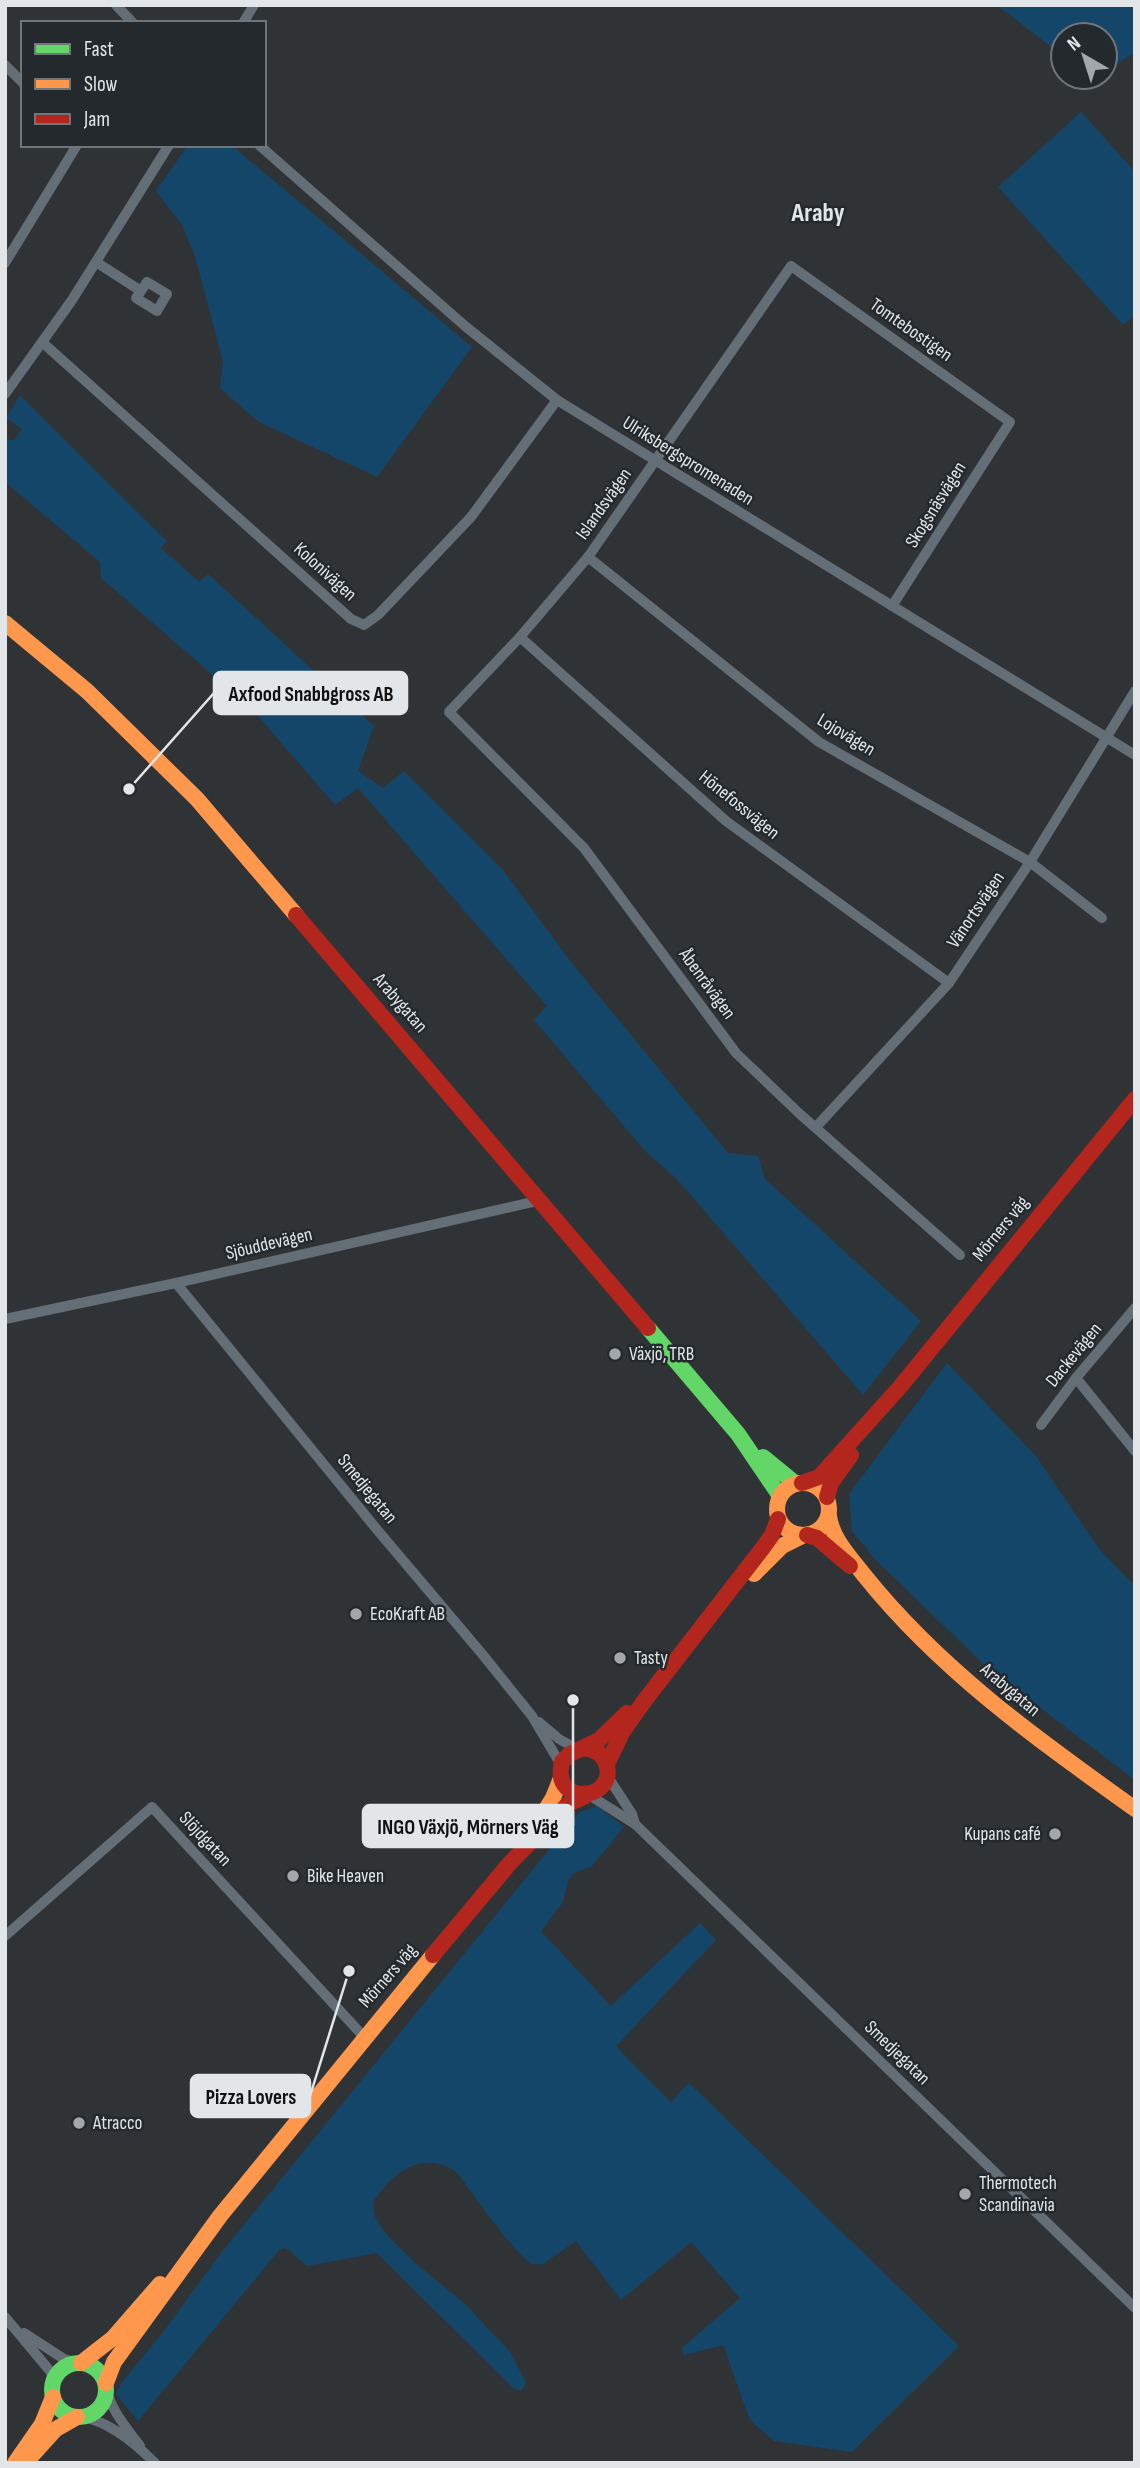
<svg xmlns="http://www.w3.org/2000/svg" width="1140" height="2468" font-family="'Sofia Sans Condensed',sans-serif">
  <rect width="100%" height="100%" fill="#303336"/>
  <!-- green -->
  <g fill="#14466a">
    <path d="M 997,5 L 1135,5 L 1135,52 L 1105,72 L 1105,35 L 1063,35 L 1063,56 Z"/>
    <path d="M 1081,112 L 1135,172 L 1135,315 L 1123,325 L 998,187 Z"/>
    <path d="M 188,145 L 229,145 L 235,148 L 472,347 L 377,477 L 259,422 L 220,388 L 223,361 L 194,253 L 182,225 L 156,191 Z"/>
    <path d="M 20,395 L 167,541 L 161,548 L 199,582 L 208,574 L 374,726 L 358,771 L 383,788 L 404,771 L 502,869 L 571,962 L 728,1153 L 758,1156 L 765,1179 L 921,1321 L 863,1395 L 677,1179 L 646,1152 L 534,1020 L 547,1006 L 358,788 L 335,805 L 252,709 L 101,578 L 100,562 L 5,482 L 5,440 L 14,440 L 22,429 L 6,418 Z"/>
    <path d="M 947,1363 L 1036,1456 L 1099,1549 L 1135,1586 L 1135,1780 L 983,1664 L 875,1559 L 852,1531 L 849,1494 Z"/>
    <path d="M 597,1806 L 624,1827 L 592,1866 L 573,1874 L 568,1880 L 563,1902 L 541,1931 L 611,2006 L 700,1923 L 716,1940 L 616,2046 L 671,2102 L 689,2083 L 959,2346 L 852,2452 L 774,2441 L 750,2420 L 723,2345 L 684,2355 L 682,2348 L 740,2298 L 691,2242 L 621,2300 L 576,2241 L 543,2264 L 531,2264 C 508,2244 490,2217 471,2192 C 466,2185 458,2171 450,2168 C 416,2152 391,2176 373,2202 L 375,2217 L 387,2235 L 412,2260 L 466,2305 L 510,2352 L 526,2382 L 523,2389 L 520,2391 L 512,2387 L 377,2253 L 307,2266 L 286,2248 L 280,2249 L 138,2421 L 116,2394 L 122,2382 L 161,2335 L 221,2253 L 556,1841 L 580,1812 Z"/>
  </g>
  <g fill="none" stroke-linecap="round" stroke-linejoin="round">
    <!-- street -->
    <g stroke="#646e77" stroke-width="10">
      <path d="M 116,5 L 133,23"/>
      <path d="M 243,23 L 254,5"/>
      <path d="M 5,65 L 23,83"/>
      <path d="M 259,145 L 465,326 L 557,400 L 1135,755"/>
      <path d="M 96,262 L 141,291 L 136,298 L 157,311 L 167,294 L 147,282 L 141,291"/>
      <path d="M 5,263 L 77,145"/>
      <path d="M 42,342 L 351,619 L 364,625 L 378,615 L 471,517 L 557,400"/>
      <path d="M 5,394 L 72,300 L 169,145"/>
      <path d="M 588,557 L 819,742 L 1030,862 L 1102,918"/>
      <path d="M 892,606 L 1010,422 L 791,266 L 588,557 L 520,637 L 449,712 L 584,848 L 736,1053 L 801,1115 L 960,1255"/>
      <path d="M 520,637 L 726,821 L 949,983"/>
      <path d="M 816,1127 L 949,983 L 1030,862 L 1135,691"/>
      <path d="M 176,1283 L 374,1526 L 483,1655 L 532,1716 L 561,1765"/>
      <path d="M 5,1319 L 176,1283 L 541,1200"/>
      <path d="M 1076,1378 L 1135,1451"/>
      <path d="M 1041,1425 L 1076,1378 L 1135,1308"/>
      <path d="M 539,1722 L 559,1739 L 577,1749"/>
      <path d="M 608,1777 L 632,1814 L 635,1824"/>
      <path d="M 589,1795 L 635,1824 L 1135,2308"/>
      <path d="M 5,1936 L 152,1807 L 364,2037"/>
      <path d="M 5,2317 L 50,2371 L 54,2381"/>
      <path d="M 24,2333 L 64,2359 L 78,2363"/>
      <path d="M 106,2387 C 111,2411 126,2427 140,2446"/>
      <path d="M 82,2417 C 108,2421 136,2444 155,2463"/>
    </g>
    <!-- fast -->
    <g stroke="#63d668" stroke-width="16">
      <path d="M 648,1328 L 738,1434 L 780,1496"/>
      <path d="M 763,1457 L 796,1484"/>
      <circle cx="79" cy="2390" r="27"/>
    </g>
    <!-- slow -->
    <g stroke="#ff974d" stroke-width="16">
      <path d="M 5,623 L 87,691 L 197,799 L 296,915"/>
      <circle cx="803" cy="1509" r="26"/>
      <path d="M 829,1516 C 832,1539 850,1557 864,1575 C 940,1670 1037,1739 1135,1809"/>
      <path d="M 754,1574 L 782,1546 L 802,1536"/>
      <path d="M 536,1825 L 553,1798 L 561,1778"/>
      <path d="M 81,2363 L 113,2338 L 160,2284"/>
      <path d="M 106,2383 L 114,2362 L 220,2216 L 433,1955"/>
      <path d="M 27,2461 L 56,2429 L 77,2417"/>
      <path d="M 15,2463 L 42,2424 L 53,2397"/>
    </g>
    <!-- jam -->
    <g stroke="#b3261e" stroke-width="16">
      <path d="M 296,915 L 648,1328"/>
      <path d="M 802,1483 L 819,1477 L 900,1387 L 1135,1099"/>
      <path d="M 827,1497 L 831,1483 L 851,1455"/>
      <path d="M 807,1535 L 817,1538 L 850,1566"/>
      <path d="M 583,1748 C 592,1749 601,1752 605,1761 C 622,1800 550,1809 562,1762 L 570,1754 L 599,1740 L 627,1713"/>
      <path d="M 607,1764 L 623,1731 L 645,1700 L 762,1549 L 772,1535 L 778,1519"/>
      <path d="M 433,1955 L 510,1863 L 568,1804 L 586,1796"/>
    </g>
  </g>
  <!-- markers -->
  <g fill="#a4a7aa" stroke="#24292d" stroke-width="2.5">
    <circle cx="615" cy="1354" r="7"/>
    <circle cx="356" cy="1614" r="7"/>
    <circle cx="620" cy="1658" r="7"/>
    <circle cx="1055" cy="1834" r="7"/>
    <circle cx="293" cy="1876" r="7"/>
    <circle cx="79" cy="2123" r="7"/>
    <circle cx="965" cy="2194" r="7"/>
  </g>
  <g text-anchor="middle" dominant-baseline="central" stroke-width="5" stroke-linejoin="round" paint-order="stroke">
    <!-- street labels -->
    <g font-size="19" fill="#e2e6e9" stroke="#24292d">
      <text transform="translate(911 330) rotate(35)">Tomtebostigen</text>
      <text transform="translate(688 461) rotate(32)">Ulriksbergspromenaden</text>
      <text transform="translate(604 504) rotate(-55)">Islandsvägen</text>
      <text transform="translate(936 505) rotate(-58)">Skogsnäsvägen</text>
      <text transform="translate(325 572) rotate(42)">Kolonivägen</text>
      <text transform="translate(846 735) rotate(31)">Lojovägen</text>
      <text transform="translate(739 805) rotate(39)">Hönefossvägen</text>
      <text transform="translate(976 910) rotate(-56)">Vänortsvägen</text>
      <text transform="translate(707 984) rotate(54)">Åbenråvägen</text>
      <text transform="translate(400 1003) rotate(49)">Arabygatan</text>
      <text transform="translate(1001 1229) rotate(-51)">Mörners väg</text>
      <text transform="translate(269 1244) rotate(-13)">Sjöuddevägen</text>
      <text transform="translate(1074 1355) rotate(-51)">Dackevägen</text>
      <text transform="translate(367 1489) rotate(51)">Smedjegatan</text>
      <text transform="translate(1010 1690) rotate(40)">Arabygatan</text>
      <text transform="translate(205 1839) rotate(47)">Slöjdgatan</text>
      <text transform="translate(388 1976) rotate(-49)">Mörners väg</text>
      <text transform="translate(897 2053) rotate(44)">Smedjegatan</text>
    </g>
    <!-- poi labels -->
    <g font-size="19" fill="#e2e6e9" stroke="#24292d" text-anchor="start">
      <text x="629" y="1354">Växjö, TRB</text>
      <text x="370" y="1614">EcoKraft AB</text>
      <text x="634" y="1658">Tasty</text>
      <text x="1041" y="1834" text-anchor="end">Kupans café</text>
      <text x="307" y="1876">Bike Heaven</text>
      <text x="93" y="2123">Atracco</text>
      <text x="979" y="2183">Thermotech<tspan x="979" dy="22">Scandinavia</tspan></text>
    </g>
    <!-- district labels -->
    <g font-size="26" font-weight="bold" fill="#e2e6e9" stroke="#24292d">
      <text x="818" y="213">Araby</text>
    </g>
  </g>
  <!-- callouts -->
  <path fill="none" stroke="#e2e6e9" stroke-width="2.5" d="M129 789L214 693M573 1700L573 1826M349 1971L310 2096"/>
  <g fill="#e2e6e9" stroke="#24292d" stroke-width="2.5">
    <circle cx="129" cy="789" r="7"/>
    <circle cx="573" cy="1700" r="7"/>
    <circle cx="349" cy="1971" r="7"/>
  </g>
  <g fill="#e2e6e9" stroke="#e2e6e9" stroke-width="2.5">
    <rect x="214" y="672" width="193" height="42" rx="7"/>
    <rect x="363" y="1805" width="210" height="42" rx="7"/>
    <rect x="191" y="2075" width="119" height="42" rx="7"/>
  </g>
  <g font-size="21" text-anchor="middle" font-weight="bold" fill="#111">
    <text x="311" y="701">Axfood Snabbgross AB</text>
    <text x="468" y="1834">INGO Växjö, Mörners Väg</text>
    <text x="251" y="2104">Pizza Lovers</text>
  </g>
  <!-- border -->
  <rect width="1140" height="2468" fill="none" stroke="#e2e6e9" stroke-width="14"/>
  <!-- legend -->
  <rect x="21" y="21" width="245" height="126" fill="#24292d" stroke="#707578" stroke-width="2"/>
  <rect x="35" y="44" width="35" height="10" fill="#63d668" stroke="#707578" stroke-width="2"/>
  <text x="84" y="56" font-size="21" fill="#e2e6e9">Fast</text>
  <rect x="35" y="79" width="35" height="10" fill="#ff974d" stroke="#707578" stroke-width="2"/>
  <text x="84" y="91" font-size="21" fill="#e2e6e9">Slow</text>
  <rect x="35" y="114" width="35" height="10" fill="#b3261e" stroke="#707578" stroke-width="2"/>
  <text x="84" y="126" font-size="21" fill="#e2e6e9">Jam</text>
  <!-- north arrow -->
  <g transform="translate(1084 56) rotate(321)"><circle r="33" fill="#24292d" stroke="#707578" stroke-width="2"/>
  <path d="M0-5L12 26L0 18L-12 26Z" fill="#a4a7aa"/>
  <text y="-10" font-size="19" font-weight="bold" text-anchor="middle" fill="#e2e6e9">N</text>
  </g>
</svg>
